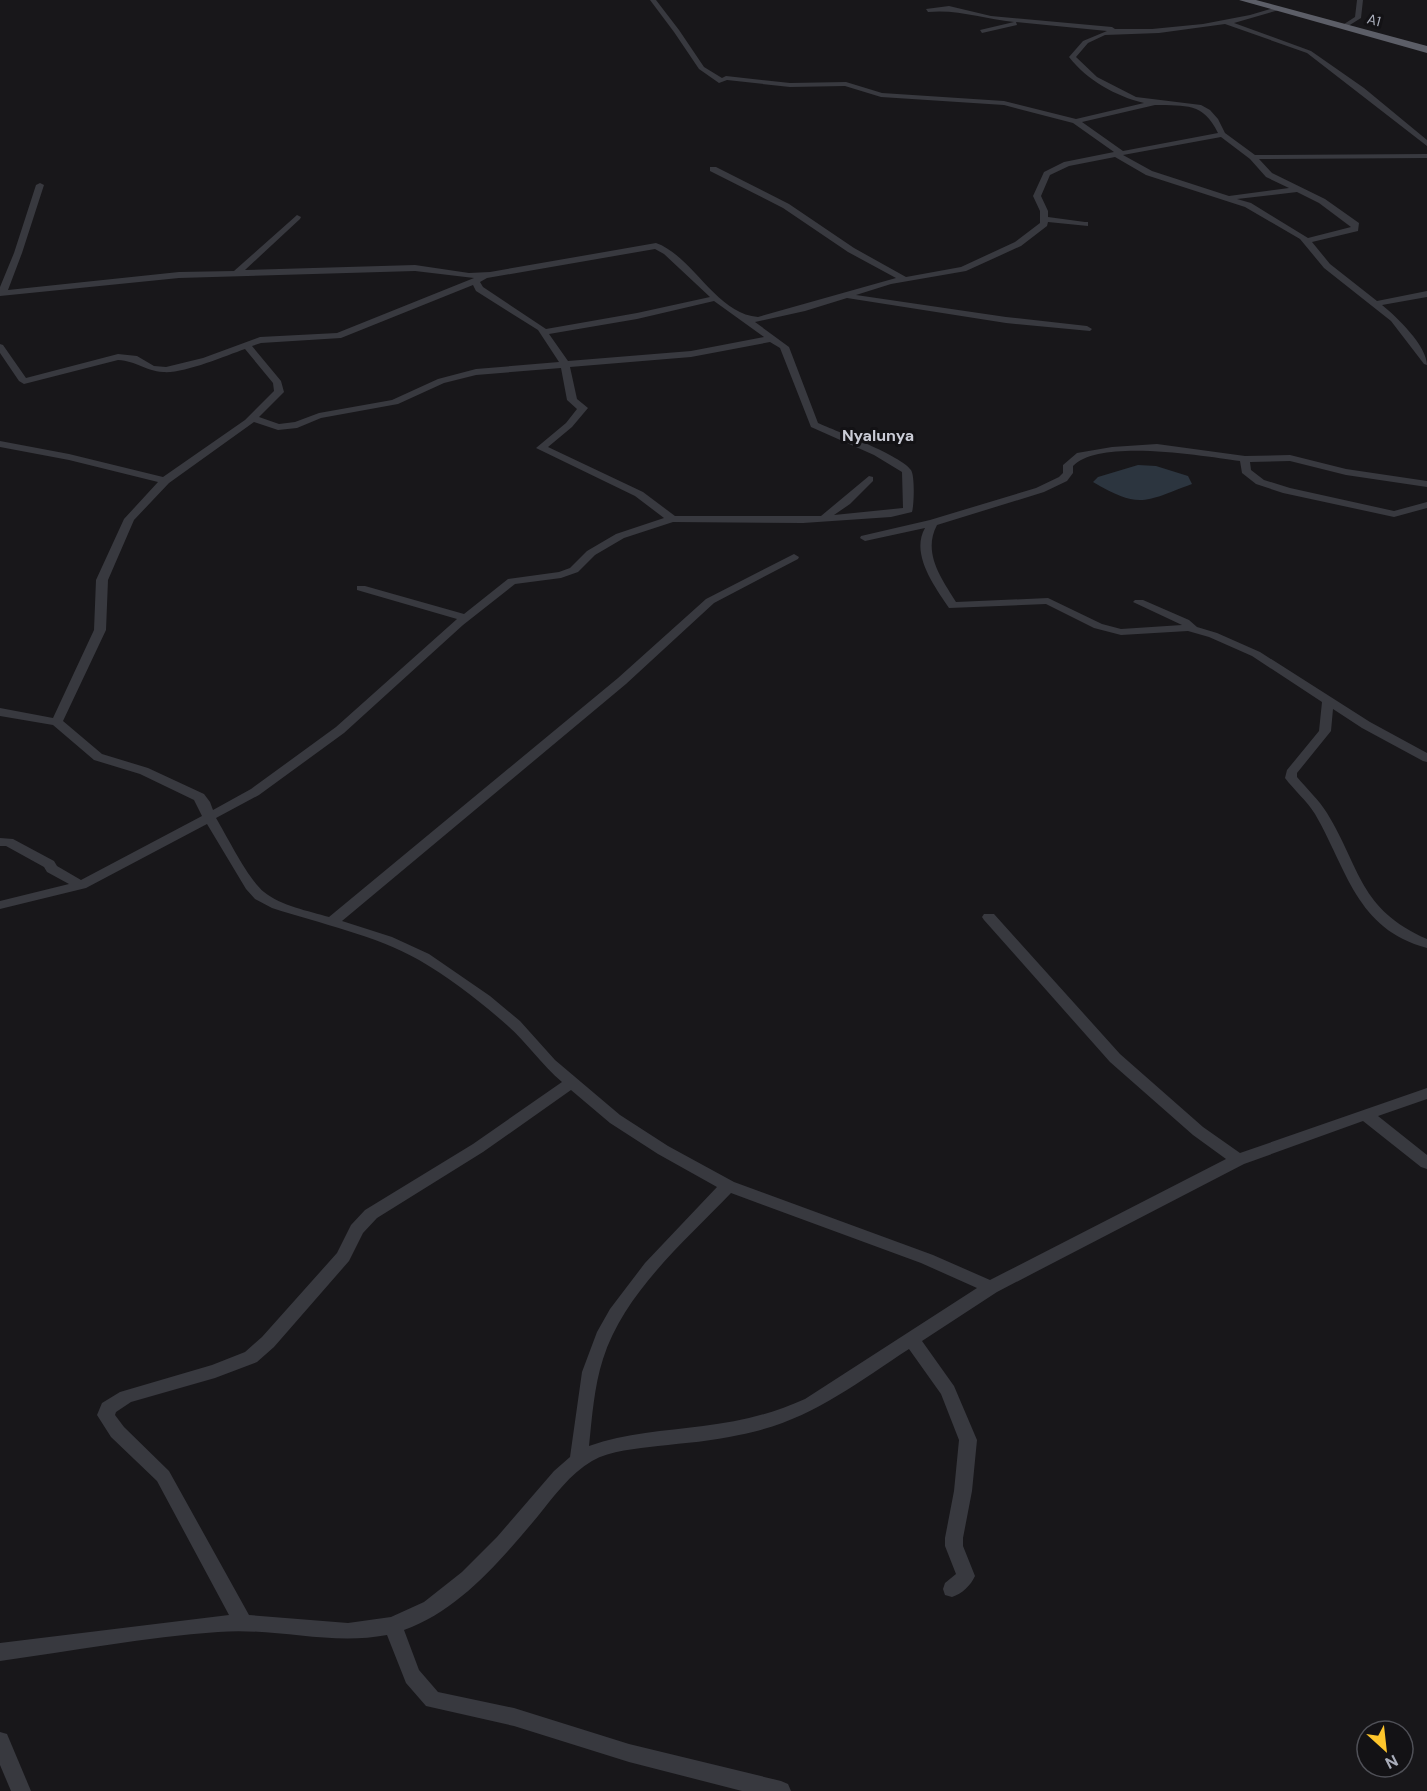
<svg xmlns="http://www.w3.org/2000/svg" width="1427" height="1791" font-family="'DM Sans',sans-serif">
  <rect width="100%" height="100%" fill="#18171a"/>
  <!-- water -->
  <path fill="#2c353f" d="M 1138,465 L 1156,466 L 1188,476 L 1192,484 C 1146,501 1140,510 1093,482 L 1098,477 Z"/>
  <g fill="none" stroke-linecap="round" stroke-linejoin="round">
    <!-- minor -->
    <g fill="#38393f" fill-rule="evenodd">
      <path d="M 650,0 L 656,0 L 679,30 L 704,67 L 722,78 L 726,76 L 790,83 L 846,82 L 882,93 L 1004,101 L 1076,119 L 1144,103 C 1115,96 1087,80 1069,57 L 1083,41 L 1107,31 L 1016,22 L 1017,25 L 982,33 L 980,30 L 1014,22 C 984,19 958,9 928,12 L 926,9 L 949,6 L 991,16 L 1112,27 L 1115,29 L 1152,29 L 1203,24 L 1250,15 L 1277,7 L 1279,10 L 1234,23 L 1311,51 L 1364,88 L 1427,140 L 1427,146 L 1307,53 L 1225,24 L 1159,33 L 1105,35 L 1088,43 L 1076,57 L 1097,77 L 1136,97 L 1201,105 L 1210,110 L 1218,119 L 1225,133 L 1255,155 L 1427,154 L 1427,158 L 1259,159 L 1272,173 L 1325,199 L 1359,223 L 1358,231 L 1312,242 L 1330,264 L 1377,301 L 1427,291 L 1427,297 L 1382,305 C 1397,317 1427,346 1427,365 L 1424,364 L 1391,321 L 1324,268 L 1300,239 L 1245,207 L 1146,175 L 1115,157 L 1069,166 L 1050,175 L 1041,196 L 1048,211 L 1048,217 L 1085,222 L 1088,222 L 1088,226 L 1048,222 L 1047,226 L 1021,246 L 966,271 L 891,284 L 856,295 L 1006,317 L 1087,326 L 1092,329 L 1090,331 L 1006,323 L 847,298 L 805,311 L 755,322 L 789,347 L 818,423 C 836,431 902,456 911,470 C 915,476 914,506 912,512 L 891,517 L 803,523 L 673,522 L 624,538 L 595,555 L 578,572 L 561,578 L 515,584 L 463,625 L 344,733 L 259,795 L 216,818 C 228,838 248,879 264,892 C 281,906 309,911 329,917 L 618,678 L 706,599 L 794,554 L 799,557 L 798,559 L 714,603 L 626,684 L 342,921 L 392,937 L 429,954 L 490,996 L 520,1021 L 555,1060 L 620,1115 L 668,1146 L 734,1182 L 933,1255 L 990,1280 L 1226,1159 L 1193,1135 L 1110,1062 L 984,920 L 982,917 L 984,914 L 994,914 L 1120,1054 L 1203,1127 L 1240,1153 L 1427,1088 L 1427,1099 L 1378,1116 L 1427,1155 L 1427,1169 L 1421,1167 L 1363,1121 L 1244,1164 L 997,1292 L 922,1341 L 954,1386 L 977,1440 L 972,1491 L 963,1538 L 963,1546 L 975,1576 C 971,1585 962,1594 952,1597 L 945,1595 L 943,1589 L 945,1583 L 956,1574 L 945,1546 L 945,1538 L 954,1491 L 959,1440 L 941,1394 L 909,1349 C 852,1386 808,1422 739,1435 C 713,1441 685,1443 658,1446 C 636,1449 611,1450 592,1461 C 570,1474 554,1496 538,1516 C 501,1560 460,1610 404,1630 L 419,1670 L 438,1692 L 514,1708 L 629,1744 L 781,1781 L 788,1784 L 791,1791 L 742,1791 L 629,1762 L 514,1726 L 426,1706 L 406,1683 L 387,1635 C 330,1646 275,1627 218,1632 C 146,1637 72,1651 0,1661 L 0,1643 L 229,1615 L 157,1481 L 111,1437 L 97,1415 L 102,1403 L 120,1392 L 212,1365 L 245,1352 L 262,1337 L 337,1253 L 351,1225 L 365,1210 L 473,1144 L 562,1082 C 542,1065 527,1043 508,1026 C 481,1002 450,978 419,960 C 375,935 321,924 272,908 L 255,899 L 246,889 L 207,824 L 86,888 L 0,909 L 0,901 L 69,884 L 47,872 L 44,867 L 6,846 L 0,846 L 0,838 L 13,839 L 54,861 L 57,866 L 81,880 L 202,816 L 194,800 L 140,774 L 94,760 L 53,725 L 0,716 L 0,708 L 53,718 L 94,630 L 96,580 L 124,519 L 158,482 L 69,460 L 0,447 L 0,441 L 69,454 L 163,477 L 245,420 L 274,391 L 273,383 L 245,349 C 225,356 183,374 163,372 C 145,371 137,361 118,360 L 24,384 L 19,381 L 0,353 L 0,344 L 3,345 L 26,378 L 118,354 L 137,356 L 154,366 L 166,367 L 203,358 L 260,337 L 337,333 L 474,278 L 415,271 L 179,278 L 0,296 L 0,287 L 14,253 L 36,185 L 40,183 L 44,185 L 22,253 L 8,290 L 179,272 L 234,271 L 297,215 L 301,217 L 300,219 L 245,270 L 415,265 L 469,273 L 490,272 L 656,243 C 693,256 716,314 758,317 L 896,278 L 848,252 L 783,208 L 710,171 L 710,167 L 716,167 L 789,204 L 854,248 L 906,277 L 961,267 L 1015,242 L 1040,223 L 1040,211 L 1033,196 L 1044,172 L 1064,162 L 1114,152 L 1073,123 L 1004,105 L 881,97 L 845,86 L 790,87 L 727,80 L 719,83 L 699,69 L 674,32 ZM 1155,105 C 1186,106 1203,102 1218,133 L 1123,151 L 1082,122 ZM 1221,137 L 1250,159 L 1266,177 L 1289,188 L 1229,196 L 1152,171 L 1123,155 ZM 1297,192 L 1319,203 L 1351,227 L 1308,238 L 1251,203 L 1237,199 ZM 655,249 L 664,254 L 710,297 L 637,313 L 546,329 L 483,287 L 480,282 L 487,278 ZM 473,285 L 476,291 L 538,330 L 559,362 L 476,369 L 438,379 L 392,400 L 319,413 L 295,422 L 279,424 L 259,417 L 284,392 L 281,381 L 252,346 L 261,343 L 341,338 ZM 714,301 L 764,337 L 691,351 L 568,361 L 549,334 L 637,319 ZM 770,342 L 780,348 L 811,427 L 874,455 L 902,472 L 903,508 L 834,515 L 850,504 L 873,481 L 873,477 L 869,476 L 821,516 L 675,516 L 643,492 L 548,447 L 572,427 L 588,408 L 577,399 L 570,367 L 691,357 ZM 561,368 L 567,400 L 577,409 L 566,423 L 536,448 L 635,496 L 664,518 L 616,534 L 587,551 L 570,568 L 559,572 L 508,579 L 464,614 L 365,586 L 357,586 L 357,590 L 457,619 L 336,727 L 251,789 L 213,810 L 210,802 L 204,794 L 148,768 L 102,754 L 63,721 L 106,630 L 108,580 L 134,520 L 169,483 L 254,422 L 278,430 L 297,428 L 321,418 L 398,404 L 444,383 L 476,375 ZM 571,1090 L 610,1123 L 658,1154 L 717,1187 L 645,1263 L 610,1309 L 597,1332 L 582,1372 L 570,1457 L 554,1471 L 497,1537 L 462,1572 L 424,1602 L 391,1617 L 348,1623 L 249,1615 L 169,1471 L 124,1427 L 115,1415 L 116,1412 L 131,1402 L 215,1378 L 257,1362 L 274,1347 L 349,1261 L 363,1233 L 377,1218 L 483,1152 ZM 731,1193 L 921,1263 L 977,1288 L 805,1399 C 772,1414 738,1422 703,1426 C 664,1431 626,1433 589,1446 C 592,1417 594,1387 603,1359 C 624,1293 684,1242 731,1193 Z"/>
      <path d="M 1357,0 L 1363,0 L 1361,18 L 1345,28 L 1341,28 L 1341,26 L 1355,17 Z"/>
      <path d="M 1157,444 L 1245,456 L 1290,455 L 1346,469 L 1427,481 L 1427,487 L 1346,475 L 1290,461 L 1250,462 L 1251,470 L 1264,480 L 1290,488 L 1394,511 L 1427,502 L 1427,508 L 1394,517 L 1283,493 L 1256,484 L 1242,473 L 1240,461 C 1203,456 1100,438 1073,466 L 1073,473 L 1067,481 L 1044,492 L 937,525 C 922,553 942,579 956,602 L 1048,598 L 1102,624 L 1121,629 L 1182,625 L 1133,602 L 1135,600 L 1143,600 L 1189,620 L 1197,627 L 1217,633 L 1260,652 L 1370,722 L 1427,753 L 1427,762 L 1423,761 L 1362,728 L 1333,709 L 1331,731 L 1297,773 L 1297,777 C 1307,789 1319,800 1327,813 C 1361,869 1359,909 1427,939 L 1427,948 C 1356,929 1347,869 1315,814 C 1307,801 1294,790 1285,778 L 1287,770 L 1319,731 L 1322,702 L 1252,656 L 1209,637 L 1188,631 L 1121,635 L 1094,628 L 1046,604 L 949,608 C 935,587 910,554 925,528 L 865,541 L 860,538 L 861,536 L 930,520 L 1036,488 L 1059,477 L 1063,473 L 1063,465 L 1077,453 L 1112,447 Z"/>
      <path d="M 0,1732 L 7,1734 L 31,1791 L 11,1791 L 0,1765 Z"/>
    </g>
    <!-- trunk -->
    <path fill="#5c5e67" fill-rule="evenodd" d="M 1239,0 L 1256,0 L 1427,46 L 1427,53 Z"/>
  </g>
  <g text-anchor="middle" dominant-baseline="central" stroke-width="6" stroke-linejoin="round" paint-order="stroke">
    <!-- far-street labels -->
    <g font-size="14" fill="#a9adba" stroke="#131215">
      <text transform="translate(1374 20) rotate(15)">A1</text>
    </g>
    <!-- far-quarter labels -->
    <g font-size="16" font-weight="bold" fill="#caccd6" stroke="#131215">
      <text x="878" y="435">Nyalunya</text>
    </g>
  </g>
  <!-- north arrow -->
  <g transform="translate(1385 1749) rotate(153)"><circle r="28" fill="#131215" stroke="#4f5057" stroke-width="1.5"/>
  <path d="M0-4.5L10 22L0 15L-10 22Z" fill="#fdc52c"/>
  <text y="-9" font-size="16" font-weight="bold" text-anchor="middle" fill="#a9adba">N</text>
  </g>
</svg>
